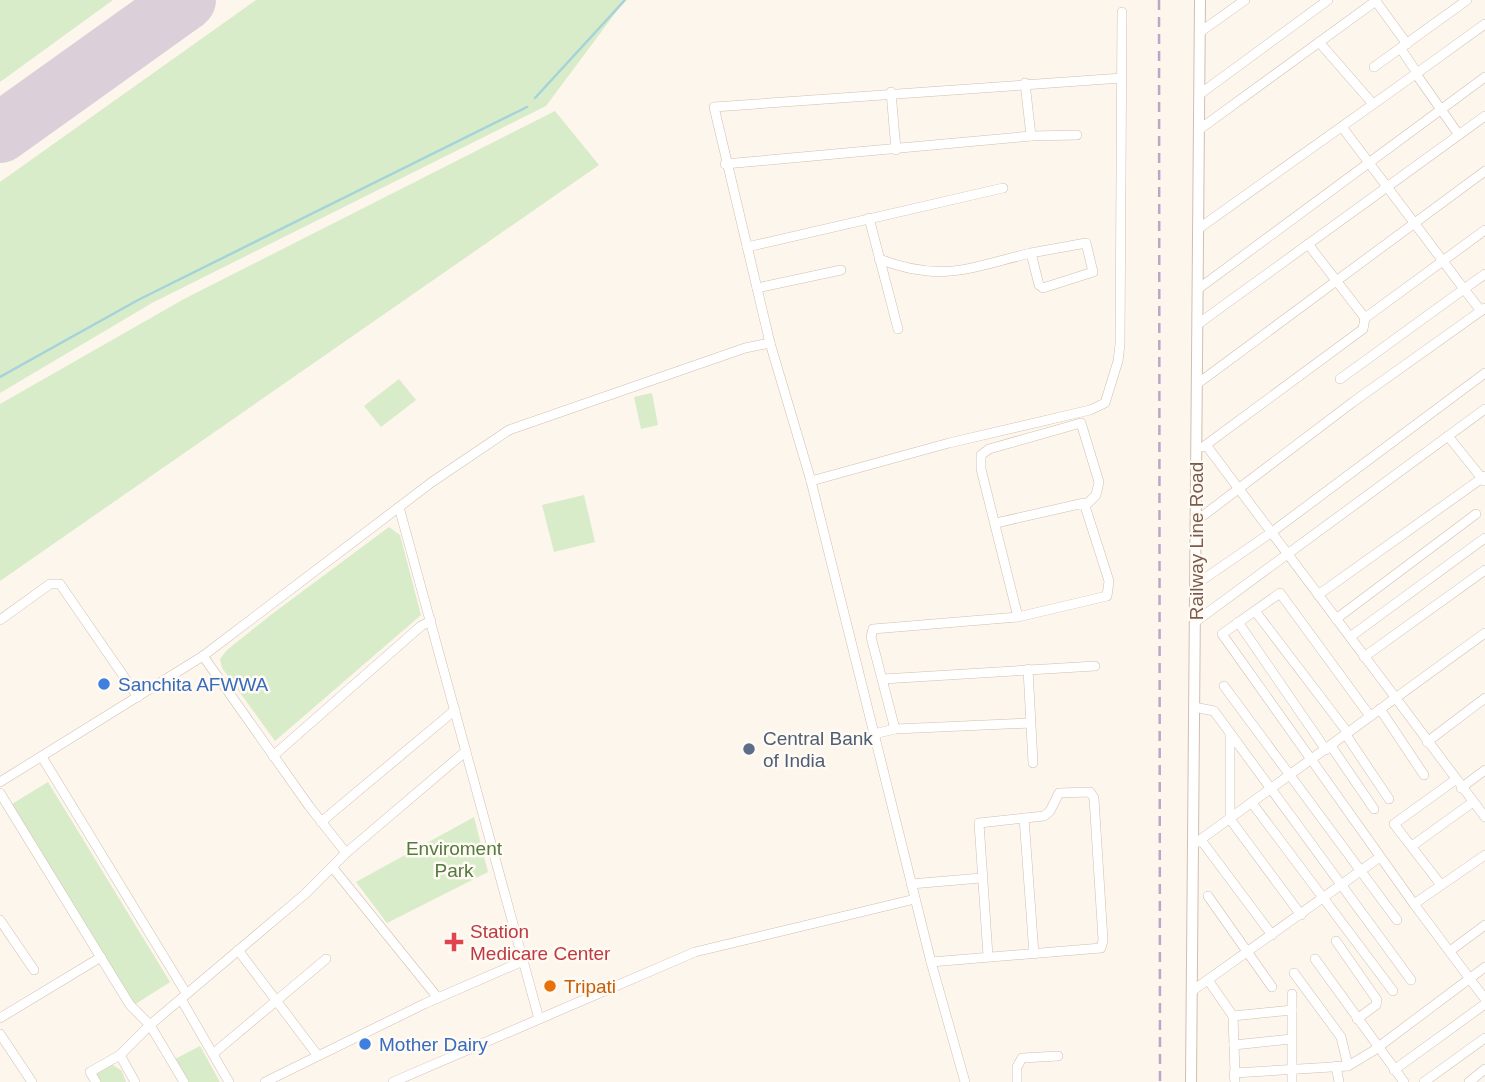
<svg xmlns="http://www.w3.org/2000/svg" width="1485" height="1082" font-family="Helvetica,sans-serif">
  <rect width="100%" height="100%" fill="#fdf6ec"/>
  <!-- green -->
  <g fill="#d8ecc9">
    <path d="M 0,0 L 113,0 L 0,82 Z"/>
    <path d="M 256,0 L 625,0 L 546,106 L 152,303 L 0,393 L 0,182 Z"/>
    <path d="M 555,111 L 599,165 L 0,581 L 0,404 L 184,299 Z"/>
    <path d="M 399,379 L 416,400 L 381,427 L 364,406 Z"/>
    <path d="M 652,393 L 658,425 L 641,429 L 634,397 Z"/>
    <path d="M 584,495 L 595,542 L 554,552 L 542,505 Z"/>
    <path d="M 389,527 L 400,535 L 421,615 L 275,741 L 222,668 L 220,659 L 227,650 L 272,614 Z"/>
    <path d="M 48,782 L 170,982 L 134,1005 L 12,804 Z"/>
    <path d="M 474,817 L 488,872 L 387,923 L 356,882 Z"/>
    <path d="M 200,1046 L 220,1082 L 187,1082 L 173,1060 Z"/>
    <path d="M 110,1063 L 122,1071 L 126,1082 L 95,1082 L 94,1075 Z"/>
  </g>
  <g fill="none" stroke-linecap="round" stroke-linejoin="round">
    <!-- stream -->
    <g stroke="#a5d3da" stroke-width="2.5">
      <path d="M 535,98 L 625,0"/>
      <path d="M 0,377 L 138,300 L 527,107"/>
    </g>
    <!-- taxiway -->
    <path stroke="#dbcfda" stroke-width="23" d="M 156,22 L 173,0"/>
    <!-- runway -->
    <path stroke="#dbcfda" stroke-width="60" d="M 0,133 L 186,0"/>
    <!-- minor casing -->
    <g stroke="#d1beb0" stroke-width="10">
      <g id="minor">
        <path d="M 1375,0 L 1407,44"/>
        <path d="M 1200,32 L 1245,0"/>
        <path d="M 1319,42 L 1373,104"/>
        <path d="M 1374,67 L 1467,0"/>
        <path d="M 1417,73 L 1485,24"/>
        <path d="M 1416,74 L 1459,135"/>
        <path d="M 1025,83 L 1031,136"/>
        <path d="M 891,92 L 896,150"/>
        <path d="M 1200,94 L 1328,0"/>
        <path d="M 1200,129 L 1377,0"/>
        <path d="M 725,164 L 1031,136 L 1077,135"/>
        <path d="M 869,218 L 898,329"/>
        <path d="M 1198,229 L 1417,73 L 1401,49"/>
        <path d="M 1308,244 L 1365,318"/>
        <path d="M 747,247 L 1003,188"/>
        <path d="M 879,259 C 943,283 968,268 1031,253 L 1039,285 L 1043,288 L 1093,272 L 1086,243 L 1031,253"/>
        <path d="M 757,288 L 841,270"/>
        <path d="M 1198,289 L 1485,77"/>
        <path d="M 1481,311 L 1464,289 L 1485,274"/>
        <path d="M 1198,324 L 1485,116"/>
        <path d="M 1340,379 L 1464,289 L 1342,127"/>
        <path d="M 1197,384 L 1485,171"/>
        <path d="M 1448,436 L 1484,481"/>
        <path d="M 1206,445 L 1485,817"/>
        <path d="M 1203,447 L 1363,329 L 1365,318 L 1485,230"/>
        <path d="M 811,481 L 949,443 L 1090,410 L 1105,403 L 1118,361 L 1120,344 L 1122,12"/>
        <path d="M 399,507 L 539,1019"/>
        <path d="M 1196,521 L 1353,402 L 1485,308"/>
        <path d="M 1195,585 L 1272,532 L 1485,373"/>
        <path d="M 1318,595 L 1485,476"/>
        <path d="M 1255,611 L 1348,733"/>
        <path d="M 1018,617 L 981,469 L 981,455 L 989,449 L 1081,423 L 1099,482 L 1096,495 L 1086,505"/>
        <path d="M 1336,619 L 1476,514"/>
        <path d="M 0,620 L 50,584 L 60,584 L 138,697"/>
        <path d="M 1195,622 L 1485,409"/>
        <path d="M 1238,622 L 1326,750"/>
        <path d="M 1350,637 L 1485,538"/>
        <path d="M 203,656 L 309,806 L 346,853"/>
        <path d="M 1364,657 L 1485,570"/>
        <path d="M 1028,669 L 1033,763"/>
        <path d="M 883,679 L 1095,666"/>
        <path d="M 1224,686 L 1397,920"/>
        <path d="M 1194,707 L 1214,711 L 1411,980"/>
        <path d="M 1380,709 L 1424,775"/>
        <path d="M 1370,716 L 1280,593 L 1222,634 L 1414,904"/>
        <path d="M 895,729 L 871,637 L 873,629 L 1018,617 L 1107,596 L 1109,581 L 1084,503 L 996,523"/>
        <path d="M 1230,733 L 1230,819 L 1301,915"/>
        <path d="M 874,734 L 895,729 L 1030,723"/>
        <path d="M 1346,735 L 1389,799"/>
        <path d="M 1427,742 L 1485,698"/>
        <path d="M 1331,746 L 1374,809"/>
        <path d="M 273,756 L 421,626 L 431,621"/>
        <path d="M 42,757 L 186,993"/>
        <path d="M 0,782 L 203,656 L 432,482 L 509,430 L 745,348 L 770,343"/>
        <path d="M 1461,788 L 1485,770"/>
        <path d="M 0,793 L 130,1005 L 150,1025 L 184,1082"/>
        <path d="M 1252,803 L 1393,991"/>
        <path d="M 1024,818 L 1034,954"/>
        <path d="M 321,822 L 455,710"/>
        <path d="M 1201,840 L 1272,935"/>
        <path d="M 1193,845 L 1485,633"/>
        <path d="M 1412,846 L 1473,802"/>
        <path d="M 1485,855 L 1414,904 L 1485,999"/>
        <path d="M 333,868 L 438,998"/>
        <path d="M 911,884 L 981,878"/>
        <path d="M 1441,885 L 1394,824 L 1455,780"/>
        <path d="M 1208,896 L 1272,987"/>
        <path d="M 0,920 L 34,970"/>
        <path d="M 1336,941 L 1377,1000 L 1376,1005 L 1357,1019"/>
        <path d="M 238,950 L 318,1056"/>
        <path d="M 1450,951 L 1485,925"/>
        <path d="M 1315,959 L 1404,1082"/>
        <path d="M 931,962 L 1101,948 L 1103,940 L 1094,798 L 1090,792 L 1059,793 L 1050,811 L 1044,816 L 979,823 L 988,956"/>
        <path d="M 1294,973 L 1341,1037 L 1348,1066"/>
        <path d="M 1208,980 L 1233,1016 L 1292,1010"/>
        <path d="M 1192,991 L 1380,857"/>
        <path d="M 1292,994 L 1292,1082"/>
        <path d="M 181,999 L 229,1082"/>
        <path d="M 1233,1016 L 1235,1073"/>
        <path d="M 0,1018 L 101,957"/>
        <path d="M 0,1034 L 32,1082"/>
        <path d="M 1234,1045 L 1291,1039"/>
        <path d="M 214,1053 L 326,959"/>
        <path d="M 120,1055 L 135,1082"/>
        <path d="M 1336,1066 L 1339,1082"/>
        <path d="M 1394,1070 L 1485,1004"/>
        <path d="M 96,1082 L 90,1072 L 120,1055 L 150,1025 L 305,894 L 346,853 L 466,751"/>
        <path d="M 265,1082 L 424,1004 L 523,961"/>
        <path d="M 393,1082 L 695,952 L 915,899"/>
        <path d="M 965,1082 L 931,962 L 811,481 L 770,343 L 714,107 L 1122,78"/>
        <path d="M 1017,1082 L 1017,1067 L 1022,1058 L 1058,1056"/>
        <path d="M 1235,1082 L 1234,1073 L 1348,1066 L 1373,1051 L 1485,967"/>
        <path d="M 1424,1082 L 1485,1038"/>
        <path d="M 1469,1082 L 1485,1069"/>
      </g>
    </g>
    <!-- tertiary casing -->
    <g stroke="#d1beb0" stroke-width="12">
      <path id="tertiary" d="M 1191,1082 L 1200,0"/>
    </g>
    <!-- minor -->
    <use href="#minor" stroke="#fff" stroke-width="9"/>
    <!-- tertiary -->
    <use href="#tertiary" stroke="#fff" stroke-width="10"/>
    <!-- rail -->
    <path stroke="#b9a8c9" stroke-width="2.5" stroke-dasharray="10 7" stroke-linecap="butt" d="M 1159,0 L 1160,1082"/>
  </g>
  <!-- markers -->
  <g fill="#3f7fe0" stroke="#fffaf3" stroke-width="2.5">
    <circle cx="104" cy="684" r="7"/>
    <circle cx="365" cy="1044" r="7"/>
  </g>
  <circle fill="#5c6f8a" stroke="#fffaf3" stroke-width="2.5" cx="749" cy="749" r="7"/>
  <path fill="#e0444e" stroke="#fffaf3" stroke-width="2.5" d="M450.5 931.5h7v7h7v7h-7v7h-7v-7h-7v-7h7z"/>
  <circle fill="#e8710a" stroke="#fffaf3" stroke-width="2.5" cx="550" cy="986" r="7"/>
  <g text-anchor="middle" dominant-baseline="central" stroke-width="5" stroke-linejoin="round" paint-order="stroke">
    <!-- street labels -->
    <g font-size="19" fill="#7a5c4d" stroke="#fffaf3">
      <text transform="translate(1196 541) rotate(-90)">Railway Line Road</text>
    </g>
    <!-- shop labels -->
    <g font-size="19" fill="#366cbe" stroke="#fffaf3" text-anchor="start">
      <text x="118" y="684">Sanchita AFWWA</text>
      <text x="379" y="1044">Mother Dairy</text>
    </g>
    <!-- service labels -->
    <g font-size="19" fill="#4e5e75" stroke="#fffaf3" text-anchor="start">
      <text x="763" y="738">Central Bank<tspan x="763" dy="22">of India</tspan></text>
    </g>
    <!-- park labels -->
    <g font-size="19" fill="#537a41" stroke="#fffaf3">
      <text x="454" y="848">Enviroment<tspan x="454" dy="22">Park</tspan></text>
    </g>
    <!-- health labels -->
    <g font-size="19" fill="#be3a42" stroke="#fffaf3" text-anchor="start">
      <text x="470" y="931">Station<tspan x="470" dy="22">Medicare Center</tspan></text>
    </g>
    <!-- food labels -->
    <g font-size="19" fill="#c56008" stroke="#fffaf3" text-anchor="start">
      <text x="564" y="986">Tripati</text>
    </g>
  </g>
</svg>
